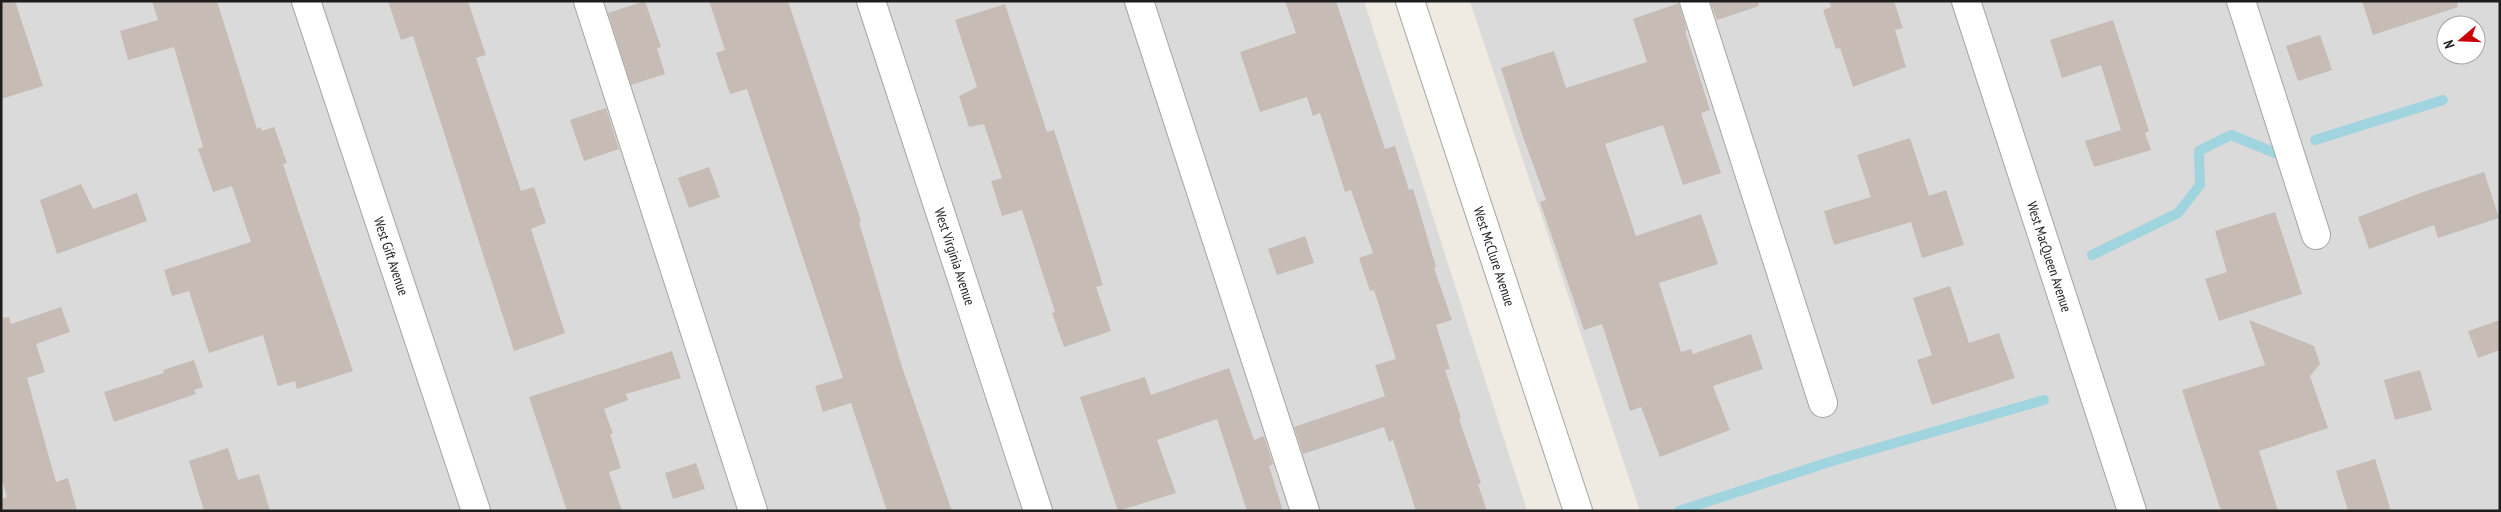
<svg xmlns="http://www.w3.org/2000/svg" width="2501" height="512" font-family="'PT Sans Narrow',sans-serif">
  <rect width="100%" height="100%" fill="#efeae2"/>
  <!-- residential -->
  <g fill="#dbdada" fill-rule="evenodd">
    <path d="M 1,1 L 1364,1 L 1527,511 L 1,511 Z"/>
    <path d="M 1470,1 L 2500,1 L 2500,511 L 1640,511 ZM 2446,25 L 2476,25 L 2476,55 L 2446,55 Z"/>
  </g>
  <g fill="none" stroke-linecap="round" stroke-linejoin="round">
    <!-- stream -->
    <g stroke="#a0d4df" stroke-width="10">
      <path d="M 2315,140 L 2443,100"/>
      <path d="M 2092,255 L 2178,213 L 2200,185 L 2199,151 L 2231,135 L 2275,153"/>
      <path d="M 1679,511 L 1829,462 L 2044,400"/>
    </g>
  </g>
  <!-- building -->
  <g fill="#c7bcb5">
    <path d="M 1,1 L 15,1 L 43,86 L 1,99 Z"/>
    <path d="M 152,1 L 217,1 L 257,129 L 261,127 L 262,131 L 274,127 L 287,163 L 283,164 L 302,222 L 353,371 L 297,389 L 295,381 L 278,386 L 263,335 L 209,353 L 189,291 L 172,296 L 164,270 L 251,242 L 232,186 L 213,192 L 198,149 L 203,147 L 174,47 L 128,60 L 120,31 L 158,20 Z"/>
    <path d="M 388,1 L 468,1 L 486,55 L 476,58 L 521,191 L 534,187 L 546,223 L 531,229 L 565,333 L 514,351 L 413,36 L 401,40 Z"/>
    <path d="M 645,1 L 661,47 L 657,48 L 665,74 L 631,85 L 608,13 Z"/>
    <path d="M 709,1 L 788,1 L 861,221 L 859,222 L 902,367 L 952,511 L 887,511 L 851,403 L 823,412 L 815,386 L 843,378 L 747,89 L 730,94 L 716,53 L 725,50 Z"/>
    <path d="M 1285,1 L 1336,1 L 1385,149 L 1395,146 L 1409,190 L 1413,189 L 1436,267 L 1434,268 L 1452,320 L 1436,325 L 1450,369 L 1445,370 L 1461,418 L 1459,419 L 1481,483 L 1478,484 L 1487,511 L 1416,511 L 1393,440 L 1389,442 L 1384,427 L 1303,454 L 1294,427 L 1385,396 L 1375,365 L 1396,359 L 1374,290 L 1370,291 L 1359,258 L 1373,253 L 1351,190 L 1345,192 L 1320,113 L 1313,116 L 1307,97 L 1260,112 L 1240,52 L 1296,33 Z"/>
    <path d="M 1710,1 L 1758,1 L 1759,6 L 1717,20 Z"/>
    <path d="M 1829,1 L 1894,1 L 1903,28 L 1895,30 L 1906,67 L 1853,87 L 1840,48 L 1836,49 L 1823,10 L 1831,7 Z"/>
    <path d="M 2362,1 L 2457,1 L 2458,7 L 2373,35 Z"/>
    <path d="M 1679,3 L 1687,31 L 1685,31 L 1710,110 L 1701,113 L 1721,173 L 1683,185 L 1663,125 L 1605,144 L 1636,236 L 1701,214 L 1718,264 L 1659,283 L 1681,352 L 1691,349 L 1693,354 L 1751,334 L 1763,369 L 1713,386 L 1730,430 L 1660,457 L 1641,407 L 1630,411 L 1602,324 L 1584,330 L 1540,202 L 1546,200 L 1521,131 L 1501,68 L 1554,51 L 1566,88 L 1647,62 L 1633,19 Z"/>
    <path d="M 1005,4 L 1047,132 L 1054,130 L 1103,285 L 1096,287 L 1111,331 L 1064,347 L 1052,313 L 1055,312 L 1022,210 L 1002,216 L 991,181 L 1002,178 L 984,124 L 969,127 L 959,96 L 977,87 L 955,20 Z"/>
    <path d="M 2113,20 L 2149,131 L 2145,133 L 2151,150 L 2094,167 L 2085,141 L 2121,130 L 2101,65 L 2062,78 L 2050,40 Z"/>
    <path d="M 2320,35 L 2332,70 L 2298,81 L 2286,46 Z"/>
    <path d="M 606,108 L 619,149 L 584,161 L 570,120 Z"/>
    <path d="M 1910,138 L 1929,196 L 1946,190 L 1964,245 L 1922,258 L 1911,222 L 1834,245 L 1824,211 L 1871,197 L 1857,155 Z"/>
    <path d="M 709,167 L 720,197 L 689,208 L 678,178 Z"/>
    <path d="M 2484,172 L 2499,218 L 2438,238 L 2434,225 L 2369,249 L 2358,217 L 2423,192 Z"/>
    <path d="M 81,184 L 93,209 L 137,193 L 147,221 L 57,254 L 40,200 Z"/>
    <path d="M 2275,212 L 2302,294 L 2219,321 L 2205,279 L 2227,272 L 2215,231 Z"/>
    <path d="M 1305,236 L 1314,263 L 1277,275 L 1268,249 Z"/>
    <path d="M 1950,286 L 1969,343 L 1999,333 L 2015,378 L 1932,405 L 1917,360 L 1932,355 L 1913,298 Z"/>
    <path d="M 61,307 L 70,332 L 36,344 L 45,372 L 27,378 L 56,482 L 68,478 L 77,511 L 1,511 L 1,499 L 7,497 L 1,477 L 1,318 L 9,317 L 11,324 Z"/>
    <path d="M 2249,320 L 2314,346 L 2320,364 L 2310,376 L 2328,428 L 2259,451 L 2278,511 L 2221,511 L 2182,390 L 2265,365 Z"/>
    <path d="M 2500,320 L 2500,350 L 2478,358 L 2468,331 Z"/>
    <path d="M 672,351 L 681,378 L 626,394 L 628,400 L 604,409 L 613,434 L 610,434 L 621,468 L 609,472 L 622,511 L 567,511 L 529,397 Z"/>
    <path d="M 194,360 L 203,387 L 194,390 L 196,394 L 114,422 L 104,392 L 164,373 L 163,370 Z"/>
    <path d="M 1229,368 L 1254,440 L 1264,436 L 1273,464 L 1269,466 L 1283,511 L 1247,511 L 1217,419 L 1157,440 L 1176,493 L 1118,511 L 1080,397 L 1145,377 L 1151,395 Z"/>
    <path d="M 2420,370 L 2432,410 L 2395,420 L 2384,380 Z"/>
    <path d="M 228,448 L 238,480 L 259,474 L 270,511 L 204,511 L 189,461 Z"/>
    <path d="M 2375,459 L 2391,511 L 2348,511 L 2336,471 Z"/>
    <path d="M 696,463 L 705,489 L 673,499 L 665,473 Z"/>
  </g>
  <g fill="none" stroke-linecap="round" stroke-linejoin="round">
    <!-- minor casing -->
    <g stroke="#a4a4a4" stroke-width="30">
      <g id="minor">
        <path id="s1" d="M 306,1 L 476,511"/>
        <path d="M 588,1 L 753,511"/>
        <path id="s2" d="M 871,1 L 1038,511"/>
        <path d="M 1139,1 L 1305,511"/>
        <path id="s3" d="M 1410,1 L 1578,511"/>
        <path d="M 1694,1 L 1823,403"/>
        <path id="s4" d="M 1966,1 L 2132,511"/>
        <path d="M 2241,1 L 2316,235"/>
      </g>
    </g>
    <!-- minor -->
    <use href="#minor" stroke="#fff" stroke-width="28"/>
  </g>
  <g text-anchor="middle" dominant-baseline="central" stroke-width="5" stroke-linejoin="round" paint-order="stroke">
    <!-- street labels -->
    <g font-size="14" fill="#1d1d1d" stroke="#fff">
      <text stroke="none"><textPath href="#s1" startOffset="269">West Gift Avenue</textPath></text>
      <text stroke="none"><textPath href="#s2" startOffset="269">West Virginia Avenue</textPath></text>
      <text stroke="none"><textPath href="#s3" startOffset="269">West McClure Avenue</textPath></text>
      <text stroke="none"><textPath href="#s4" startOffset="269">West MacQueen Avenue</textPath></text>
    </g>
  </g>
  <!-- border -->
  <rect width="2501" height="512" fill="none" stroke="#1d1d1d" stroke-width="5"/>
  <!-- north arrow -->
  <g transform="translate(2461 40) rotate(251)"><circle r="24" fill="#ffffff" stroke="#a5a5a5"/>
  <path d="M0-4L9 19L0 12L-9 19Z" fill="#ca000a"/>
  <text y="-8" font-size="14" font-weight="bold" text-anchor="middle" fill="#1d1d1d">N</text>
  </g>
</svg>
